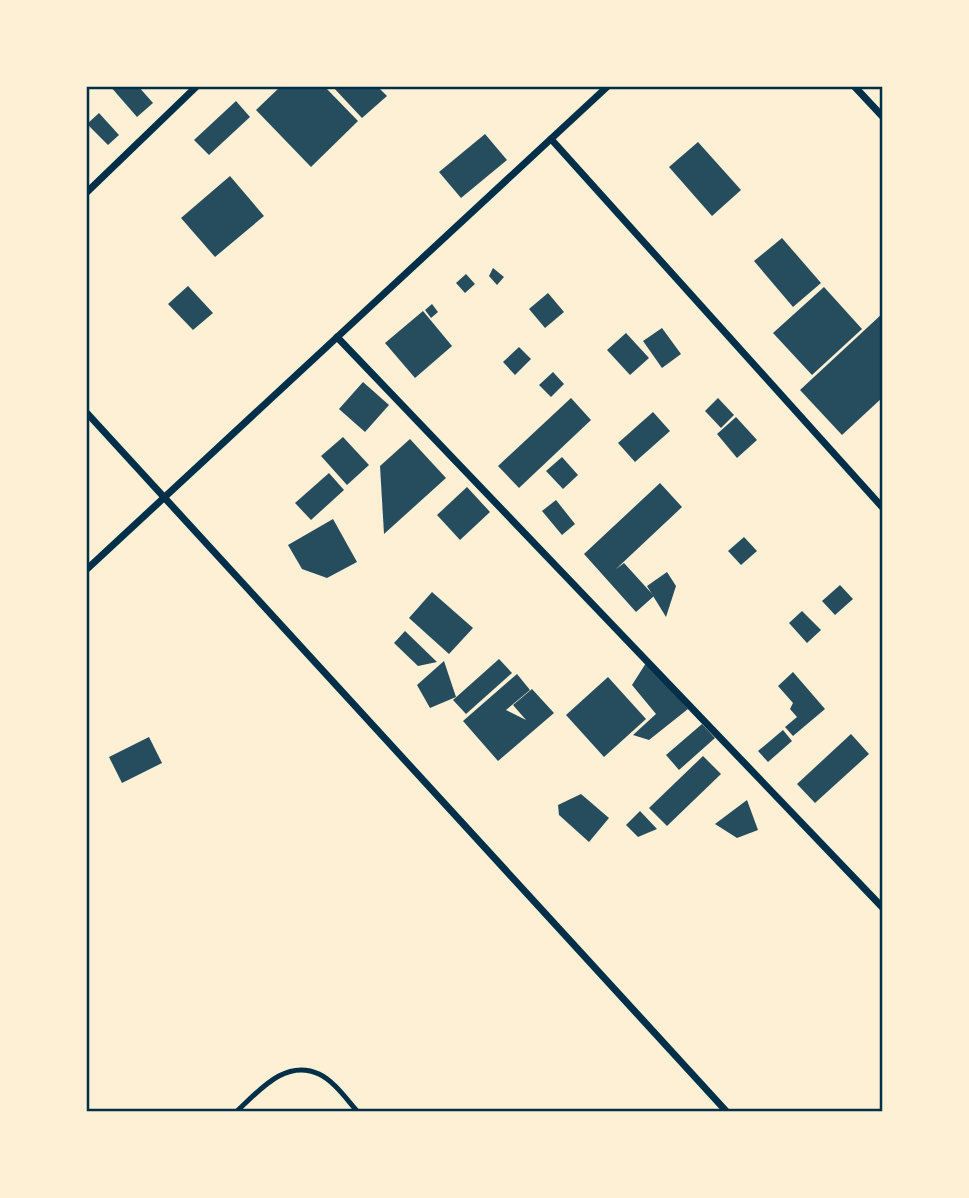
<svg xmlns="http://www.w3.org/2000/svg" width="969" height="1198" font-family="Jost,sans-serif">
  <rect width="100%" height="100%" fill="#fdf0d5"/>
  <!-- building -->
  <g fill="#264d5e">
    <path d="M 110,86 L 138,86 L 153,103 L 137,117 Z"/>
    <path d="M 281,86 L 324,86 L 358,121 L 311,167 L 256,110 Z"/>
    <path d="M 332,86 L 377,86 L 387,96 L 362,118 Z"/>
    <path d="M 236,101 L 250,117 L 209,155 L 194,140 Z"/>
    <path d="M 99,113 L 119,135 L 108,145 L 87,124 Z"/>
    <path d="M 485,134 L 507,160 L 461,198 L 439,172 Z"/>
    <path d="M 698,142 L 741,190 L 712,216 L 669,167 Z"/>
    <path d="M 230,176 L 264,216 L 215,257 L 181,218 Z"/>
    <path d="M 782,238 L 821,283 L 793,307 L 754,261 Z"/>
    <path d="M 493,268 L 504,277 L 497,285 L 489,276 Z"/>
    <path d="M 466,274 L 475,284 L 465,293 L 456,283 Z"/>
    <path d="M 188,286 L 213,313 L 193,330 L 168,304 Z"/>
    <path d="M 824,287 L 862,329 L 812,375 L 773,333 Z"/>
    <path d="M 548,293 L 564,312 L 545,328 L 529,309 Z"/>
    <path d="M 432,304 L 438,312 L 431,318 L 425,310 Z"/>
    <path d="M 423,311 L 452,346 L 415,378 L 385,343 Z"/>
    <path d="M 883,313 L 883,397 L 842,435 L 800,390 Z"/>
    <path d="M 662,328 L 681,354 L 662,368 L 643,341 Z"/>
    <path d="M 626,333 L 649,358 L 630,375 L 607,350 Z"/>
    <path d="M 519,347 L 531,359 L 515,375 L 503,362 Z"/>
    <path d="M 553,372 L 564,384 L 551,397 L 539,385 Z"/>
    <path d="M 363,382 L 389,405 L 365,432 L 339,409 Z"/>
    <path d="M 571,398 L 591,420 L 519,488 L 498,466 Z"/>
    <path d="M 718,398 L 734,415 L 721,428 L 705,411 Z"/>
    <path d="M 653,412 L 670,431 L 635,462 L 618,443 Z"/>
    <path d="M 736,417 L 757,440 L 737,458 L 717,434 Z"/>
    <path d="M 343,437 L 369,465 L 347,485 L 321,456 Z"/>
    <path d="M 410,439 L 446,478 L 384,534 L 380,466 Z"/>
    <path d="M 562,457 L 578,475 L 563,489 L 546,471 Z"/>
    <path d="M 329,473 L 344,490 L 311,520 L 295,503 Z"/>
    <path d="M 660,483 L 682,507 L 616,569 L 624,563 L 654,596 L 636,612 L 584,554 Z"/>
    <path d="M 467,487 L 490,512 L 460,540 L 437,515 Z"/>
    <path d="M 556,500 L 575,524 L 562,535 L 542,511 Z"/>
    <path d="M 333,519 L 357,562 L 327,578 L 302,569 L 288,545 Z"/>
    <path d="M 744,537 L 757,551 L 741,565 L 728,551 Z"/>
    <path d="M 667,572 L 676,586 L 666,617 L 647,586 Z"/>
    <path d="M 840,585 L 853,599 L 835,615 L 822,601 Z"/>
    <path d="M 432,592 L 473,628 L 449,654 L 409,618 Z"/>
    <path d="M 802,611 L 821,630 L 807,643 L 789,623 Z"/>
    <path d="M 405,631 L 437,662 L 418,666 L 394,643 Z"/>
    <path d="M 499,659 L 512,673 L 466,714 L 453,700 Z"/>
    <path d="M 444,661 L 456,697 L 430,708 L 417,685 Z"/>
    <path d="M 646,663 L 688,709 L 649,740 L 633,735 L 656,714 L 632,685 Z"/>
    <path d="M 793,672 L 825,709 L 793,736 L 785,727 L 797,717 L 790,709 L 793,703 L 778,686 Z"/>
    <path d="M 517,674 L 530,690 L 506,710 L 526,720 L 513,705 L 532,689 L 554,713 L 498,761 L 463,721 Z"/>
    <path d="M 608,677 L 646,719 L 604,757 L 566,715 Z"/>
    <path d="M 702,724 L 715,738 L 679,770 L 666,755 Z"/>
    <path d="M 783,730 L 792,741 L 768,762 L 758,751 Z"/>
    <path d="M 851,734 L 869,754 L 815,803 L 797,784 Z"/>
    <path d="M 149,737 L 162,763 L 122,783 L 109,757 Z"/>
    <path d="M 703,756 L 721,774 L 667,826 L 649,808 Z"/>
    <path d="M 581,794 L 609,818 L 589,842 L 559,815 L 558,805 Z"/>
    <path d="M 747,800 L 758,830 L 737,838 L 715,824 Z"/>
    <path d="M 640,811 L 657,829 L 638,837 L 626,825 Z"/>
  </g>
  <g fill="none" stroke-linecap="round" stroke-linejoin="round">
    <!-- service -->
    <path stroke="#003049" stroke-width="5" d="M 236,1112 C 258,1092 285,1058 319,1074 C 334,1081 347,1100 358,1112"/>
    <!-- minor -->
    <g stroke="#003049" stroke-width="7">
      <path d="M 854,86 L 883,117"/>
      <path d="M 551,139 L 883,508"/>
      <path d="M 86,193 L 197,86"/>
      <path d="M 337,337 L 883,908"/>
      <path d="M 86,412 L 727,1112"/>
      <path d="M 86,570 L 608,86"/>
    </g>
  </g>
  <!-- border -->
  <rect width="969" height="1198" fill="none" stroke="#fdf0d5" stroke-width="175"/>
  <rect x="88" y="88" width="793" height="1022" fill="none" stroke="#003049" stroke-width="2.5"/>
</svg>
